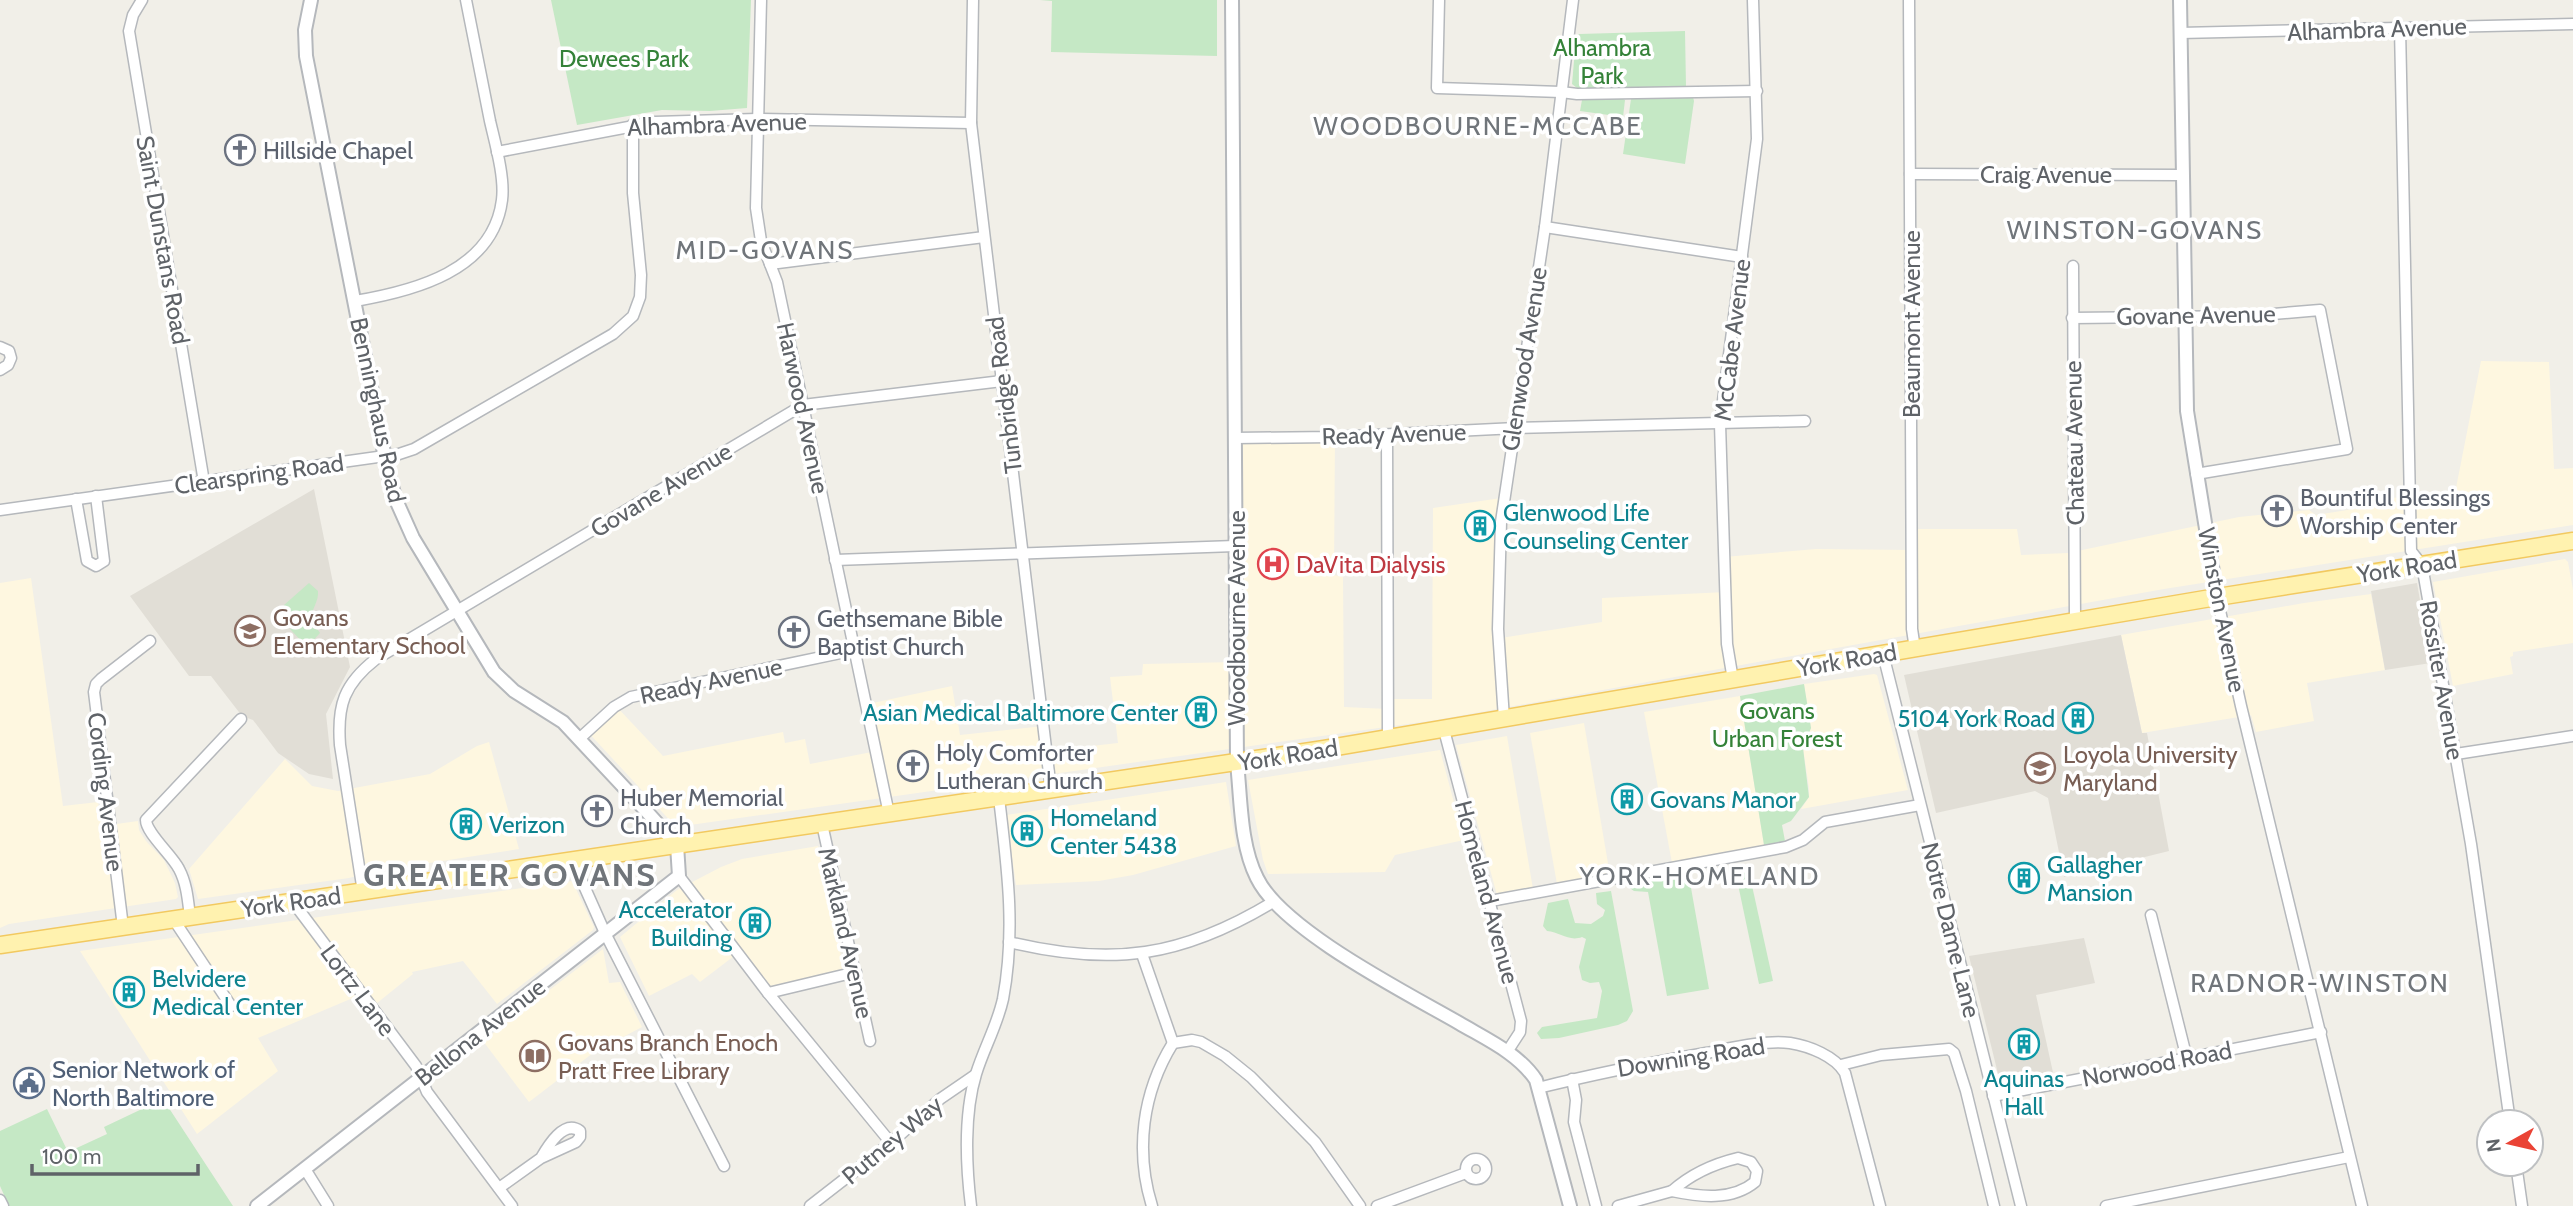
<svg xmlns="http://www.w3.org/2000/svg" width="2573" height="1206" font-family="Cabin,sans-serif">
  <rect width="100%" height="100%" fill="#f1efe8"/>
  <!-- commercial -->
  <g fill="#fef7e0">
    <path d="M 2481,361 L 2549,362 L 2554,469 L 2573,468 L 2573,525 L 2164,589 L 1436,720 L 676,827 L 586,730 L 615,705 L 663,756 L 783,732 L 785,743 L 805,739 L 810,764 L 877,751 L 868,704 L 952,686 L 960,735 L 1044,726 L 1047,751 L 1118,743 L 1110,677 L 1142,675 L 1143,664 L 1236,662 L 1236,439 L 1335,435 L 1334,575 L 1343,577 L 1344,707 L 1388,709 L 1389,699 L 1432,699 L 1433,508 L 1508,497 L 1501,638 L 1602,622 L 1602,598 L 1726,592 L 1724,557 L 1816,549 L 1913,550 L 1914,529 L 2017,529 L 2021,555 L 2068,553 L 2239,517 L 2309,510 L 2316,515 L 2366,507 L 2365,500 L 2455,493 Z"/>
    <path d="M 2565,559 L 2568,562 L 2573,590 L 2573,643 L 2513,652 L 2513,656 L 2510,657 L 2513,674 L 2453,686 L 2433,582 Z"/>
    <path d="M 31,578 L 63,806 L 98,802 L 102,826 L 138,821 L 139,830 L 146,841 L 164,860 L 175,883 L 178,897 L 176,899 L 9,924 L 0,928 L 0,583 Z"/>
    <path d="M 2371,594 L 2385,670 L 2307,683 L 2314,721 L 2256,732 L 2251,715 L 2142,733 L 2121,635 L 2304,603 Z"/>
    <path d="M 1874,674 L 1877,675 L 1908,790 L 1801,809 L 1809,797 L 1809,788 L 1803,748 L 1811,728 L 1804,684 Z"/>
    <path d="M 1740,696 L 1764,845 L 1672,863 L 1644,712 Z"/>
    <path d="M 1584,723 L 1610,875 L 1557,884 L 1530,733 Z"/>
    <path d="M 1507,736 L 1533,889 L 1497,895 L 1456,745 Z"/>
    <path d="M 489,742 L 519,849 L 371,872 L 349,878 L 198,899 L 189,869 L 285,759 L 312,786 L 338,791 L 430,774 L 477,746 Z"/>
    <path d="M 1440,750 L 1464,840 L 1395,855 L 1385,872 L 1268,874 L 1263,860 L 1248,780 Z"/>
    <path d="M 1226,782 L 1236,846 L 1133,875 L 1099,881 L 1016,885 L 1006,815 Z"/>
    <path d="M 818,846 L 844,970 L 770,987 L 742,950 L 700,982 L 692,974 L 649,996 L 620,937 L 677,890 L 721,867 L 742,859 Z"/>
    <path d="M 572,881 L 594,927 L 593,930 L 497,1004 L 463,961 L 412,972 L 413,974 L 371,1008 L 360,995 L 258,1038 L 278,1071 L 197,1134 L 80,951 Z"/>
    <path d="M 603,949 L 609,983 L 620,982 L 642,1027 L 593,1053 L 529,1102 L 483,1041 Z"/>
  </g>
  <!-- education -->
  <g fill="#e1ded6">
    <path d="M 314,489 L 350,667 L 326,714 L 333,779 L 309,774 L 278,753 L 253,720 L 242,716 L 211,676 L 189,676 L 130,596 Z"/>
    <path d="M 2417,583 L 2431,663 L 2385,670 L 2371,591 Z"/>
    <path d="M 2121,635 L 2142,733 L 2147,733 L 2169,851 L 2064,877 L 2048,798 L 2035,791 L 1936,813 L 1904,675 Z"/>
    <path d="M 2084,938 L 2095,983 L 2036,995 L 2054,1077 L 2001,1086 L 1969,956 Z"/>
  </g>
  <!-- green -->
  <g fill="#c5e8c5">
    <path d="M 551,0 L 751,0 L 747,108 L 710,111 L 662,110 L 577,125 Z"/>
    <path d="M 1040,0 L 1217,0 L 1217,56 L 1051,52 L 1052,1 Z"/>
    <path d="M 1685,31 L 1686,87 L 1577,88 L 1572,84 L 1576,38 L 1579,34 Z"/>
    <path d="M 1693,97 L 1694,101 L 1685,164 L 1623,154 L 1631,99 Z"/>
    <path d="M 1621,98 L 1625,100 L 1623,117 L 1580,111 L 1582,100 Z"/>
    <path d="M 309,583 L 318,591 C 319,601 312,609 310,619 L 320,633 L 307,647 L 290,629 L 293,626 L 294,618 L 284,605 Z"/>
    <path d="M 1804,684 L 1811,728 L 1803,748 L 1809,797 L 1791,821 L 1782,825 L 1785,841 L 1764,845 L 1740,696 Z"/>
    <path d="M 1688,871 L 1709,989 L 1667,996 L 1648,892 L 1634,891 L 1627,886 L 1627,882 Z"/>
    <path d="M 1749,872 L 1773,981 L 1759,984 L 1736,875 Z"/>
    <path d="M 1611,891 L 1633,1011 L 1627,1021 L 1618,1025 L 1559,1038 L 1541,1039 L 1537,1033 L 1542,1027 L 1597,1018 L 1602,991 L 1599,982 L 1590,983 L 1582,980 L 1579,967 L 1586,939 L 1582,937 C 1569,942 1560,932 1547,931 L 1543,926 L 1548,903 L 1568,899 L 1575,923 L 1591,924 L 1603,916 L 1605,910 L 1597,904 L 1596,893 Z"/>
    <path d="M 163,1099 L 233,1206 L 9,1206 L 0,1186 L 0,1131 L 47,1109 L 68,1152 L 107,1134 L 104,1127 Z"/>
  </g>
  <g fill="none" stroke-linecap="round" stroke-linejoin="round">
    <!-- minor casing -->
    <g stroke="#b5b8bc" stroke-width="13">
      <g id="minor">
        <path d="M 142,0 L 133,15 L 129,31 L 204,482"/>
        <path d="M 761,0 L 756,208 L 761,241 L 777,282 L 889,814"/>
        <path d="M 973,0 L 971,123 L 1051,790"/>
        <path d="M 1439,0 L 1437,88 L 1561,92 L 1577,94 L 1757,91"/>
        <path d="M 1909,0 L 1912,629 L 1915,649"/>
        <path d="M 2400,28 L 2411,551 L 2422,565 L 2471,844 L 2510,1122"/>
        <path d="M 2180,33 L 2573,24"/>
        <path d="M 497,152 L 655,122 L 757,119 L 971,123"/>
        <path d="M 1910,174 L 2182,175"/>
        <path d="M 1545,227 L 1742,257"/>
        <path d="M 770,264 L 984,237"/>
        <path d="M 2073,266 L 2075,621"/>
        <path d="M 355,301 C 414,291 493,271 502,200 C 505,177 495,143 490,121 C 482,80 474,40 466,0"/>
        <path d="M 2072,318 L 2249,316 L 2320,310 L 2347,449 L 2196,474"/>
        <path d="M 0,347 L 9,351 L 11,358 L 8,365 L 0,370"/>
        <path d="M 1387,435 L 1388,739"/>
        <path d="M 1235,438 L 1333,437 L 1516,428 L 1805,421"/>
        <path d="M 76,499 L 87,561 L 96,566 L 104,561 L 96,496"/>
        <path d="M 0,510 L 399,454 L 414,449 L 613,334 L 633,316 L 640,297 L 641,275 L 633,193 L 633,124"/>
        <path d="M 835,560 L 1235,546"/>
        <path d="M 2217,597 L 2241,706 L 2362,1206"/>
        <path d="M 1883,654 L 2021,1206"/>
        <path d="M 1733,680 L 1727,644 L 1720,424 L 1757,139 L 1753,0"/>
        <path d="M 1504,719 L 1498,629 L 1501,522 L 1545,227 L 1573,0"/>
        <path d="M 1444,730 L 1521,1021 L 1520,1032 L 1507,1052"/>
        <path d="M 579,739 L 614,707 L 631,697 L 855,650"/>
        <path d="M 2456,754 L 2573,736"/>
        <path d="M 822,824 L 870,1041"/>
        <path d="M 573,861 L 605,933 L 724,1166"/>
        <path d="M 679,876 L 768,993 L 891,1143"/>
        <path d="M 363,892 L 340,745 C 337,705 344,684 376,659 L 803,405 L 1002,381"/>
        <path d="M 1490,901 L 1786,847 L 1803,840 L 1825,822 L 1920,805"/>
        <path d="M 293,902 L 416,1066 L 427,1092 L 512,1206"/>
        <path d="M 2151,915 L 2187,1059"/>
        <path d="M 190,917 C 188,901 187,884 179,869 C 172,855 146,833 146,820 L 241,719"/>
        <path d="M 174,920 L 231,1006"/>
        <path d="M 123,927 L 94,692 L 96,684 L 101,679 L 150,641"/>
        <path d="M 1009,942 C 1112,967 1182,957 1273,902"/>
        <path d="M 1142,954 L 1173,1043"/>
        <path d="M 768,993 L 856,972"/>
        <path d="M 1173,1043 L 1192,1040 L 1201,1042 L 1225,1056 L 1251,1077 L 1315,1142 L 1360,1206"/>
        <path d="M 1841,1065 L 1881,1055 L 1949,1049 L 1954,1053 L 1966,1091 L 1994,1206"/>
        <path d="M 1572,1079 L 1576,1100 L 1574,1122 L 1596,1206"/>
        <path d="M 1538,1088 C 1594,1074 1649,1063 1706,1053 C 1732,1048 1764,1040 1790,1043 C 1809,1046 1835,1056 1845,1073 L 1880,1206"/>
        <path d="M 1993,1096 L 2321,1032"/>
        <path d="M 1738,1158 L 1751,1162 L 1757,1171 L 1755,1182 C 1732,1201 1700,1197 1672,1191 C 1691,1174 1713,1164 1738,1158 Z"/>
        <circle cx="1476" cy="1169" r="10"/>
        <path d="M 2516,1164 L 2522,1206"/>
        <path d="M 305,1169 L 328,1206"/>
        <path d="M 499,1188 L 541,1158 L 576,1142 L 580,1137 L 580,1131 C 564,1119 548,1146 541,1158"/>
        <path d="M 0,1200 L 3,1206"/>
        <path d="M 810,1206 L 891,1143 L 940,1099 L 975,1075"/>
        <path d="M 971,1206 C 966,1166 964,1113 976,1074 C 984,1048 997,1026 1003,999 C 1016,930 1007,866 999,798"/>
        <path d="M 1152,1206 C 1135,1151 1142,1093 1173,1043"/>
        <path d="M 1377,1206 L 1466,1173"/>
        <path d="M 1618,1206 L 1672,1191"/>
        <path d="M 2106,1206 L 2349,1157"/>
      </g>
    </g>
    <!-- tertiary casing -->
    <g stroke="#b5b8bc" stroke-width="16">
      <g id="tertiary">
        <path d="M 1232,0 L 1237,763 C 1241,799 1240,845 1257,878 C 1282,930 1407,993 1459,1023 C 1486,1039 1518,1053 1536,1080 L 1570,1206"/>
        <path d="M 2180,0 L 2187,411 L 2217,597"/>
        <path d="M 257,1206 L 679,876 L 677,845 L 648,813 L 563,722 L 514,691 L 494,672 L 413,538 L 396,500 L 388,473 L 306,56 L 305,30 L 311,0"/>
      </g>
    </g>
    <!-- primary casing -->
    <g stroke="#f2c960" stroke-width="19">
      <path id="primary" d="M 0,945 L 1324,749 L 2205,599 L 2573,541"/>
    </g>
    <!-- minor -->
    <use href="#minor" stroke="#fff" stroke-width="10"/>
    <!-- tertiary -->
    <use href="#tertiary" stroke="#fff" stroke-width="12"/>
    <!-- primary -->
    <use href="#primary" stroke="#fff2af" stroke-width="16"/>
  </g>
  <!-- icons -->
  <defs>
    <g id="church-ring" transform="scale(1.575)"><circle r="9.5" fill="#fff" stroke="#6b7280" stroke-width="1.5"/><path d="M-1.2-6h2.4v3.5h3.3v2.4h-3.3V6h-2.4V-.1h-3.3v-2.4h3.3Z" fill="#6b7280"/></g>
    <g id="building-ring" transform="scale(1.575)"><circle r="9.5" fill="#fff" stroke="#0f9aa8" stroke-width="1.5"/><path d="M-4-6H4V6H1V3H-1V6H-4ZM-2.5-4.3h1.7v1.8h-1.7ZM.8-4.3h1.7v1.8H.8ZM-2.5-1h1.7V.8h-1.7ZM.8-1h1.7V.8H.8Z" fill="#0f9aa8"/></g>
    <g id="hospital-ring" transform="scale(1.575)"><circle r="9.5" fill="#fff" stroke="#e0444e" stroke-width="1.5"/><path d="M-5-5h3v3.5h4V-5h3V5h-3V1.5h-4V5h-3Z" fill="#e0444e"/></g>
    <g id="school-ring" transform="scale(1.575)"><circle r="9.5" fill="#fff" stroke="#8d6e63" stroke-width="1.5"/><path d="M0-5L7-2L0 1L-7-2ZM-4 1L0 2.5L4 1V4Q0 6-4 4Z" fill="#8d6e63"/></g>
    <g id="university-ring" transform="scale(1.575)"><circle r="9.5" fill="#fff" stroke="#8d6e63" stroke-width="1.5"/><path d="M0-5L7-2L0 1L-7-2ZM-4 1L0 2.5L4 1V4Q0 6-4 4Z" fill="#8d6e63"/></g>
    <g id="library-ring" transform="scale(1.575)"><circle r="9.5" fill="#fff" stroke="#8d6e63" stroke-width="1.5"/><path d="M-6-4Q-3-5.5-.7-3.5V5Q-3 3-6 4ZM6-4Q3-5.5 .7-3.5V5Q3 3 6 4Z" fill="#8d6e63"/></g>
    <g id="civic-ring" transform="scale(1.575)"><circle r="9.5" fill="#fff" stroke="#5c6f8a" stroke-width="1.5"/><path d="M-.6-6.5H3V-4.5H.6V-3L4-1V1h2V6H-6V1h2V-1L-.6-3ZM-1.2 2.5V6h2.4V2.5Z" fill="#5c6f8a"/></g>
  </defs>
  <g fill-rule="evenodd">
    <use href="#church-ring" x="240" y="150"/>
    <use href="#church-ring" x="2277" y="511"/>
    <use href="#building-ring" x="1480" y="526"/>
    <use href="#hospital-ring" x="1273" y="564"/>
    <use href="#school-ring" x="250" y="631"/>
    <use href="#church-ring" x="794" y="632"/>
    <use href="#building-ring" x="1201" y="712"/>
    <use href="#building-ring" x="2078" y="718"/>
    <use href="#church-ring" x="913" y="766"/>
    <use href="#university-ring" x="2040" y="768"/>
    <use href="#building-ring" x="1627" y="799"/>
    <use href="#church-ring" x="597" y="811"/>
    <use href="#building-ring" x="466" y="824"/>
    <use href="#building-ring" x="1027" y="831"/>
    <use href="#building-ring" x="2024" y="878"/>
    <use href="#building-ring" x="755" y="923"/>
    <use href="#building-ring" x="129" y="992"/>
    <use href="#building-ring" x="2024" y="1044"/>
    <use href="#library-ring" x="535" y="1056"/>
    <use href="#civic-ring" x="29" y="1083"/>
  </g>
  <g text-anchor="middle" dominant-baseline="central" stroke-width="7" stroke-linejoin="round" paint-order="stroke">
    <!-- street labels -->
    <g font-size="24" fill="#5f6368" stroke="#fff">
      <text transform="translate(2377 29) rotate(-2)">Alhambra Avenue</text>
      <text transform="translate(717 124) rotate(-2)">Alhambra Avenue</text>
      <text x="2046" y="174">Craig Avenue</text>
      <text transform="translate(163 240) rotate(80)">Saint Dunstans Road</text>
      <text transform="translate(2196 315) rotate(-1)">Govane Avenue</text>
      <text transform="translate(1911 324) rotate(-90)">Beaumont Avenue</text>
      <text transform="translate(1732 340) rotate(-83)">McCabe Avenue</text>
      <text transform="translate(1524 359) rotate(-81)">Glenwood Avenue</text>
      <text transform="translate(1004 395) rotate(-97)">Tunbridge Road</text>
      <text transform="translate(803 408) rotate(78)">Harwood Avenue</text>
      <text transform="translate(378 410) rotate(78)">Benninghaus Road</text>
      <text transform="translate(1394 434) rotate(-2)">Ready Avenue</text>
      <text transform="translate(2074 443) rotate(-91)">Chateau Avenue</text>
      <text transform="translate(259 474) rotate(-8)">Clearspring Road</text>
      <text transform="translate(661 490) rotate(-31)">Govane Avenue</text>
      <text transform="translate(2407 567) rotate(-9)">York Road</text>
      <text transform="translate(2222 610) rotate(79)">Winston Avenue</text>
      <text transform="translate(1236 618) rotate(-90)">Woodbourne Avenue</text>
      <text transform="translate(1847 660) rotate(-10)">York Road</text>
      <text transform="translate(2442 680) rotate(80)">Rossiter Avenue</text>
      <text transform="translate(711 681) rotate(-12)">Ready Avenue</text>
      <text transform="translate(1288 755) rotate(-9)">York Road</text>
      <text transform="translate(106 792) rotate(83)">Cording Avenue</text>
      <text transform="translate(1487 892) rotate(75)">Homeland Avenue</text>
      <text transform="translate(291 902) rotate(-8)">York Road</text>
      <text transform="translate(1951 930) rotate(76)">Notre Dame Lane</text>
      <text transform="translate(846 933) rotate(77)">Markland Avenue</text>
      <text transform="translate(358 990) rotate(53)">Lortz Lane</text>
      <text transform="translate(480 1032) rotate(-38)">Bellona Avenue</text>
      <text transform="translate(1691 1057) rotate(-9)">Downing Road</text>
      <text transform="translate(2157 1064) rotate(-11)">Norwood Road</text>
      <text transform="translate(892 1140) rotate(-40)">Putney Way</text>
    </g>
    <!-- park labels -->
    <g font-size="24" fill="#348238" stroke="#fff">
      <text x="1602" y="47">Alhambra<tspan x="1602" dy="28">Park</tspan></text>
      <text x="624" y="58">Dewees Park</text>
      <text x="1777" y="710">Govans<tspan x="1777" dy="28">Urban Forest</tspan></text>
    </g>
    <!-- worship labels -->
    <g font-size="24" fill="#5b616d" stroke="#fff" text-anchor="start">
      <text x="263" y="150">Hillside Chapel</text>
      <text x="2300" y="497">Bountiful Blessings<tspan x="2300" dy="28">Worship Center</tspan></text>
      <text x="817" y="618">Gethsemane Bible<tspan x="817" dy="28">Baptist Church</tspan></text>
      <text x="936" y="752">Holy Comforter<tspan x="936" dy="28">Lutheran Church</tspan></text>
      <text x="620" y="797">Huber Memorial<tspan x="620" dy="28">Church</tspan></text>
    </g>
    <!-- culture labels -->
    <g font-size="24" fill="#0d838f" stroke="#fff" text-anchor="start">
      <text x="1503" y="512">Glenwood Life<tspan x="1503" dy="28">Counseling Center</tspan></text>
      <text x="1178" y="712" text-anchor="end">Asian Medical Baltimore Center</text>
      <text x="2055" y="718" text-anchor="end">5104 York Road</text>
      <text x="1650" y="799">Govans Manor</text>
      <text x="1050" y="817">Homeland<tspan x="1050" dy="28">Center 5438</tspan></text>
      <text x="489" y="824">Verizon</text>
      <text x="2047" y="864">Gallagher<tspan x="2047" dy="28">Mansion</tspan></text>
      <text x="732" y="909" text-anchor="end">Accelerator<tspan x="732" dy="28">Building</tspan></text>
      <text x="152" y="978">Belvidere<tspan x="152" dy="28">Medical Center</tspan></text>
      <text x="2024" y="1078" text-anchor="middle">Aquinas<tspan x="2024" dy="28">Hall</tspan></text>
    </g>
    <!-- health labels -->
    <g font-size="24" fill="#be3a42" stroke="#fff" text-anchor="start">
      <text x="1296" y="564">DaVita Dialysis</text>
    </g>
    <!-- education labels -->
    <g font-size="24" fill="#785e54" stroke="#fff" text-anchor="start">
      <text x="273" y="617">Govans<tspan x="273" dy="28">Elementary School</tspan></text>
      <text x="2063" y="754">Loyola University<tspan x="2063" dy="28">Maryland</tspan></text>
      <text x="558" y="1042">Govans Branch Enoch<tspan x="558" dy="28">Pratt Free Library</tspan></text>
    </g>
    <!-- service labels -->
    <g font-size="24" fill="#4e5e75" stroke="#fff" text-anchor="start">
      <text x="52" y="1069">Senior Network of<tspan x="52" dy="28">North Baltimore</tspan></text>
    </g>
    <!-- neighbourhood labels -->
    <g font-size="26" letter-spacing="2" fill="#70757a" stroke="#fff">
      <text x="1478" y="126">WOODBOURNE-MCCABE</text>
      <text x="2135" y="230">WINSTON-GOVANS</text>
      <text x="765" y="250">MID-GOVANS</text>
      <text x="1700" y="876">YORK-HOMELAND</text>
      <text x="2320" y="983">RADNOR-WINSTON</text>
    </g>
    <!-- district labels -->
    <g font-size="32" font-weight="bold" letter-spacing="2" fill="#70757a" stroke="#fff">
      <text x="510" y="874">GREATER GOVANS</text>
    </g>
  </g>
  <!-- north arrow -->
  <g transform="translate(2510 1143) rotate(262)"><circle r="33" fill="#ffffff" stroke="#bfc1c3" stroke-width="2"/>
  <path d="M0-5L12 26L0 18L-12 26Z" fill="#ea4335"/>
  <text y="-10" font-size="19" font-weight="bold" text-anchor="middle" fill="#5f6368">N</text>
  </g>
  <!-- scale -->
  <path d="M32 1164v10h166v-10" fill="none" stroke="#5f6368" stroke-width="3.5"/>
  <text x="42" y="1164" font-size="21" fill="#5f6368" stroke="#ffffff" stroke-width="5" paint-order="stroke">100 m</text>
</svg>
